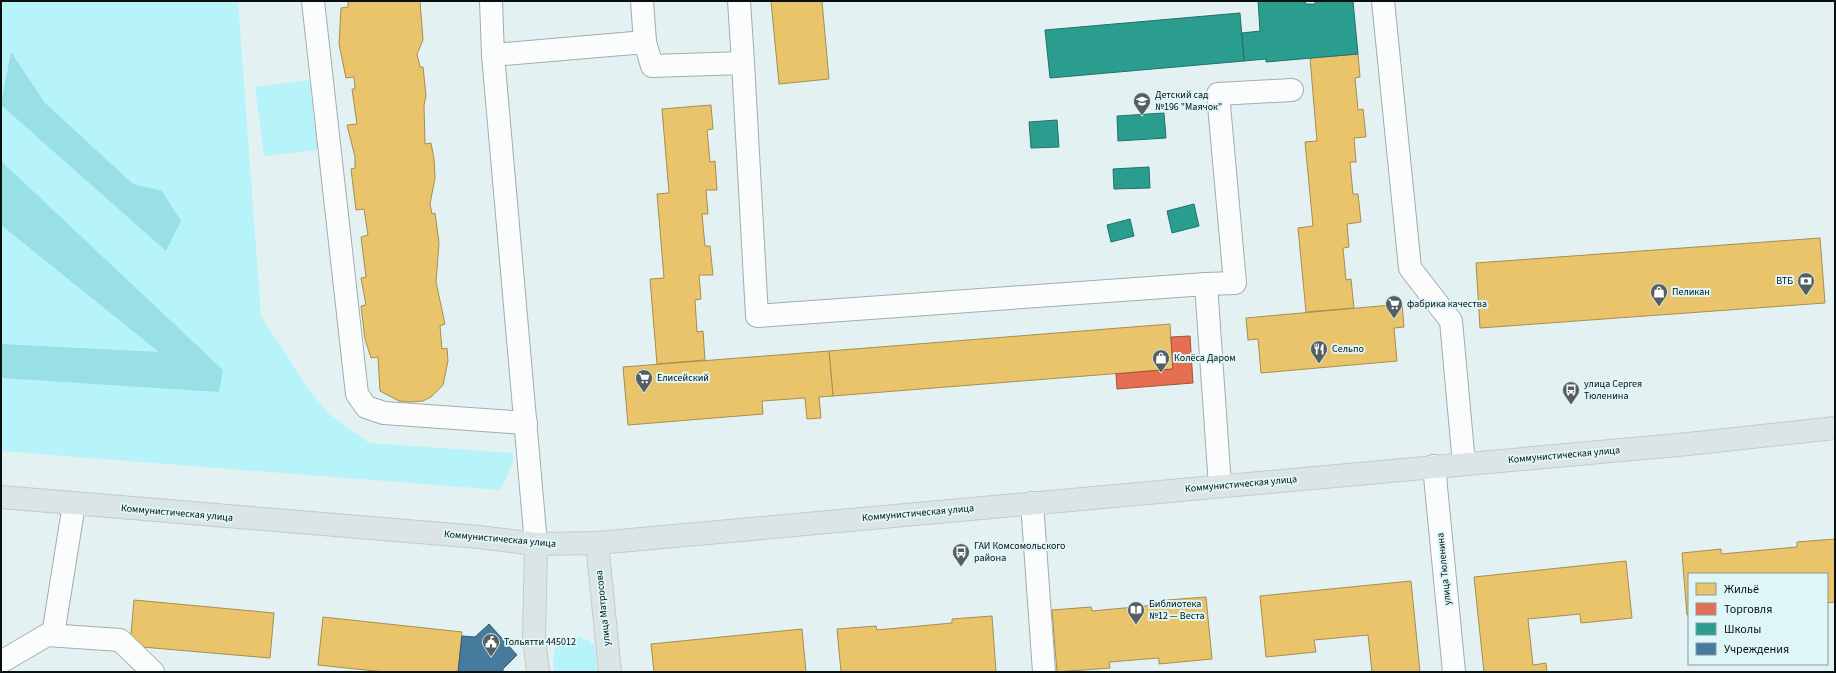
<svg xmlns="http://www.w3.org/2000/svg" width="1836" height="673" font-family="'Source Sans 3',sans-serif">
  <rect width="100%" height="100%" fill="#e4f1f2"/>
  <!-- green -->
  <g fill="#b6f4f9">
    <path d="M 1,1 L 238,1 L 261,316 L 309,390 L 329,414 L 369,443 L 512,453 L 514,460 L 501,490 L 1,451 Z"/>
    <path d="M 309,80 L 318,150 L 264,156 L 255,87 Z"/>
    <path d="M 580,637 L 588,640 L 595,647 L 597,672 L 554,672 C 552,646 553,641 580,637 Z"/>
  </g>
  <!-- forest -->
  <g fill="#99e0e6">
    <path d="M 11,52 L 45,103 L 133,184 L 162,191 L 181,221 L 166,251 L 1,105 Z"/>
    <path d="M 1,161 L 223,370 L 219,392 L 1,378 L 1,344 L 159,352 L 1,225 Z"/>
  </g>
  <!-- homes -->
  <g fill="#e9c46a" stroke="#a68e4f">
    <path d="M 348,1 L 420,1 L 423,40 L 417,54 L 420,67 L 423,67 L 426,96 L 424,105 L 425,144 L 431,143 L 434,159 L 435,178 L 430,204 L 432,214 L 435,213 L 439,243 L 436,282 L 445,324 L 440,326 L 442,349 L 447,348 L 448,361 L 443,385 L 431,397 L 423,401 L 411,402 L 399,401 L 380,391 L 378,357 L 371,358 L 365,339 L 361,306 L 366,305 L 361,278 L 366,277 L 361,237 L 368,235 L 364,209 L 356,210 L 351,169 L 355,168 L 355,157 L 347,125 L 357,124 L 352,89 L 355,89 L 354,77 L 346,78 L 339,44 L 341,8 L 348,7 Z"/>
    <path d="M 771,1 L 822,1 L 829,79 L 779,84 Z"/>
    <path d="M 1358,54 L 1360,77 L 1355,78 L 1358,110 L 1363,109 L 1366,137 L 1354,138 L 1356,162 L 1350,162 L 1353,194 L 1358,194 L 1361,222 L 1347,224 L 1349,247 L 1343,248 L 1346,280 L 1351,279 L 1354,308 L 1306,312 L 1298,228 L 1313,226 L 1305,142 L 1317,141 L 1310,58 Z"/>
    <path d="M 711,105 L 713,129 L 707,130 L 710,162 L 715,161 L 717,190 L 706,190 L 708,214 L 702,214 L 705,246 L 710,246 L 713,275 L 699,275 L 701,299 L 695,300 L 697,332 L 703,331 L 705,360 L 657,364 L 650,279 L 664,278 L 657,194 L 669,193 L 662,109 Z"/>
    <path d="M 1820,238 L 1825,303 L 1480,328 L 1476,263 Z"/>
    <path d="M 1402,304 L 1404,327 L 1394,328 L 1397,361 L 1261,373 L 1258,339 L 1248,340 L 1246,318 Z"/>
    <path d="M 1170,324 L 1173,369 L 833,396 L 829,351 Z"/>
    <path d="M 829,351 L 833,396 L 819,397 L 821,418 L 807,419 L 805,398 L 762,401 L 763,414 L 628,425 L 623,367 Z"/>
    <path d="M 1835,539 L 1835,602 L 1827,603 L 1827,574 L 1689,574 L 1689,615 L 1687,615 L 1682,553 L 1721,549 L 1721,554 L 1797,547 L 1797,542 Z"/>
    <path d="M 1626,561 L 1632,618 L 1581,623 L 1580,614 L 1528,619 L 1533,665 L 1546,663 L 1547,672 L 1484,672 L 1474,577 Z"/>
    <path d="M 1411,581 L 1420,672 L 1372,672 L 1368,635 L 1314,640 L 1316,652 L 1266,657 L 1260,596 Z"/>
    <path d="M 1206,597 L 1212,659 L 1159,664 L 1159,658 L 1109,662 L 1110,668 L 1057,672 L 1052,610 L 1091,607 L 1092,611 L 1167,604 L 1167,600 Z"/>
    <path d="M 134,600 L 274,613 L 270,658 L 130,646 Z"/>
    <path d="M 992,616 L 996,672 L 841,672 L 837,629 L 876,626 L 877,630 L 952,623 L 952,619 Z"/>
    <path d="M 323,617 L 462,632 L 458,672 L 385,672 L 318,665 Z"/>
    <path d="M 802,629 L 806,672 L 654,672 L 651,644 Z"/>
  </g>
  <!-- shops -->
  <path fill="#e76f51" stroke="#a4523e" d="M 1190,336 L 1193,383 L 1117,389 L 1116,374 L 1173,369 L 1171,337 Z"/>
  <!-- schools -->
  <g fill="#2a9d8f" stroke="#207369">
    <path d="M 1258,1 L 1305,1 L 1306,4 L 1315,4 L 1315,1 L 1353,1 L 1358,54 L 1266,62 L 1266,59 L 1244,61 L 1242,33 L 1260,31 Z"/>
    <path d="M 1240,13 L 1244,61 L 1050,78 L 1045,30 Z"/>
    <path d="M 1164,113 L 1166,138 L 1118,141 L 1117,116 Z"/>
    <path d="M 1057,120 L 1059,147 L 1031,148 L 1029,122 Z"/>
    <path d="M 1149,167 L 1150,188 L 1114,189 L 1113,169 Z"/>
    <path d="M 1194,204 L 1199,226 L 1172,233 L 1167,211 Z"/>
    <path d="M 1130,219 L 1134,236 L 1111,242 L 1107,225 Z"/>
  </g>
  <!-- public -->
  <path fill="#457b9d" stroke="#335b73" d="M 489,624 L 517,655 L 503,669 L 503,672 L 458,672 L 462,636 L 475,637 Z"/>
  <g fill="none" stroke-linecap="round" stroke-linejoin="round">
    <!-- minor casing -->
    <g stroke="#a2acad" stroke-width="24">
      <g id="minor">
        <path d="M 313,1 L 357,394 L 366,407 L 384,413 L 526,423"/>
        <path d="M 491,1 L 493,55 L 536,544"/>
        <path d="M 642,1 L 645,42"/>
        <path d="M 739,1 L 743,63"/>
        <path d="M 1383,1 L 1410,268 L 1451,321 L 1464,464"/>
        <path d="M 493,55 L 645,42 L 652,66 L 743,63 L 757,316 L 1206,284 L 1220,486"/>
        <path d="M 1206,284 L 1235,283 L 1218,94 L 1292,90"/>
        <path d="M 1434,466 L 1454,672"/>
        <path d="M 1032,503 L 1044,672"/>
        <path d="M 53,635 L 74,504"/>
        <path d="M 1,662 L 47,635 L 120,640 L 153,672"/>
      </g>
    </g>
    <!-- major casing -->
    <g stroke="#c4cacb" stroke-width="24">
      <g id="major">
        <path d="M 1,497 L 479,537 L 536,544 L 597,543 L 1688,444 L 1835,428"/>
        <path d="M 597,543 L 610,672"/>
        <path d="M 536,544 L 534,638 L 538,672"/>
      </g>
    </g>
    <!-- minor -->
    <use href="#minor" stroke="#fbfdfd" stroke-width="22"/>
    <!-- major -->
    <use href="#major" stroke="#dce5e6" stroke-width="22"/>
  </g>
  <!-- icons -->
  <defs>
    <g id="school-pin" transform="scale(0.9)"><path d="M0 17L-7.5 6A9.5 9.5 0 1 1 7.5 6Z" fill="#555f60" stroke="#def6f8"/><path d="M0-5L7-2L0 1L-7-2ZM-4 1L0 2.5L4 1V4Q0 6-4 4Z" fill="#fff"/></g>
    <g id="bank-pin" transform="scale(0.9)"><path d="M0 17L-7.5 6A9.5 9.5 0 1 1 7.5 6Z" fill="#555f60" stroke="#def6f8"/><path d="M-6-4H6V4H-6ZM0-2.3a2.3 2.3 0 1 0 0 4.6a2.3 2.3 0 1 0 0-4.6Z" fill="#fff"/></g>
    <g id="shop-pin" transform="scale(0.9)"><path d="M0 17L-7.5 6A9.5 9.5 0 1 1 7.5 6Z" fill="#555f60" stroke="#def6f8"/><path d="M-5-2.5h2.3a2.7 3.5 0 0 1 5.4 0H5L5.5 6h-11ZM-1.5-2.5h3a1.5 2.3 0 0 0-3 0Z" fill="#fff"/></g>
    <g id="supermarket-pin" transform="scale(0.9)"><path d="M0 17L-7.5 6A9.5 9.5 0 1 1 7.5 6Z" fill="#555f60" stroke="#def6f8"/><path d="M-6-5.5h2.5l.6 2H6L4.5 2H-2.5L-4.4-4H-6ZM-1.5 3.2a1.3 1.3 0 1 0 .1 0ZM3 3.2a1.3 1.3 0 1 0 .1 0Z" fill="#fff"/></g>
    <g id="restaurant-pin" transform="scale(0.9)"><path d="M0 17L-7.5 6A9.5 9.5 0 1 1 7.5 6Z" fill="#555f60" stroke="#def6f8"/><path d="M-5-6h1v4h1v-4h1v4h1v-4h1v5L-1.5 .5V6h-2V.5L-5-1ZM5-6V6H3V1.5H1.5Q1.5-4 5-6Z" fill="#fff"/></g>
    <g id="bus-pin" transform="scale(0.9)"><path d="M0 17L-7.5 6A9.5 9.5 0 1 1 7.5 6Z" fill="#555f60" stroke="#def6f8"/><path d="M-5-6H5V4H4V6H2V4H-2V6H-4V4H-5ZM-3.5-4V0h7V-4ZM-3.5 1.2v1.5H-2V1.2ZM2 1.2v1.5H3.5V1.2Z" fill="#fff"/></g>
    <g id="library-pin" transform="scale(0.9)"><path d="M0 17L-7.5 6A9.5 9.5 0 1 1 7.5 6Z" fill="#555f60" stroke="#def6f8"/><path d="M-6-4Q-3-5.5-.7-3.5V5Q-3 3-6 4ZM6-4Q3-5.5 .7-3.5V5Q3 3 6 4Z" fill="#fff"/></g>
    <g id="civic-pin" transform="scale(0.9)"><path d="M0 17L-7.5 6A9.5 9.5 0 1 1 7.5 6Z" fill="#555f60" stroke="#def6f8"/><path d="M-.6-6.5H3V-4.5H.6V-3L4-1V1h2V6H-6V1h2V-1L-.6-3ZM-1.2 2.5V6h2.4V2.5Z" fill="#fff"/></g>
  </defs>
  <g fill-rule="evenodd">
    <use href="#school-pin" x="1142" y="101"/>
    <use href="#bank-pin" x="1806" y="281"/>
    <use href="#shop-pin" x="1659" y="292"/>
    <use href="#supermarket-pin" x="1394" y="304"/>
    <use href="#restaurant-pin" x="1319" y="349"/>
    <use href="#shop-pin" x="1161" y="358"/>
    <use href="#supermarket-pin" x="644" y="378"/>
    <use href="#bus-pin" x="1571" y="390"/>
    <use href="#bus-pin" x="961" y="552"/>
    <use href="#library-pin" x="1136" y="610"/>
    <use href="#civic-pin" x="491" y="642"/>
  </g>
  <g text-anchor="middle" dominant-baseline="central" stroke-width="4" stroke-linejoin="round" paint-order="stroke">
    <!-- poi labels -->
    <g font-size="10" fill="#081011" stroke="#def6f8" text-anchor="start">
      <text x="1155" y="95">Детский сад<tspan x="1155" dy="12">№196 "Маячок"</tspan></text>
      <text x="1793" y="281" text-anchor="end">ВТБ</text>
      <text x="1672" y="292">Пеликан</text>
      <text x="1407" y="304">фабрика качества</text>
      <text x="1332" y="349">Сельпо</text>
      <text x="1174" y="358">Колёса Даром</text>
      <text x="657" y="378">Елисейский</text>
      <text x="1584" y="384">улица Сергея<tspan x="1584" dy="12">Тюленина</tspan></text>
      <text x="974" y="546">ГАИ Комсомольского<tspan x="974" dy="12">района</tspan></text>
      <text x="1149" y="604">Библиотека<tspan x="1149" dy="12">№12 — Веста</tspan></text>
      <text x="504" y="642">Тольятти 445012</text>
    </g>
    <!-- street labels -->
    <g font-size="10" fill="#081011" stroke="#def6f8">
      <text transform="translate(1564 455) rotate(-5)">Коммунистическая улица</text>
      <text transform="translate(1241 484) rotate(-5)">Коммунистическая улица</text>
      <text transform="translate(177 513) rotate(5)">Коммунистическая улица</text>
      <text transform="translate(918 513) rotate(-5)">Коммунистическая улица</text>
      <text transform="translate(500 539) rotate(5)">Коммунистическая улица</text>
      <text transform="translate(1444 569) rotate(-96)">улица Тюленина</text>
      <text transform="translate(603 608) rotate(-96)">улица Матросова</text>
    </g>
  </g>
  <!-- border -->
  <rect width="1836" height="673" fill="none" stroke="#081011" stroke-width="4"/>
  <!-- legend -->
  <rect x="1688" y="573" width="140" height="92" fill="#def6f8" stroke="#889a9c"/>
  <rect x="1696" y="583" width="20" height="12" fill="#e9c46a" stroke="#889a9c"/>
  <text x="1724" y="593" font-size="12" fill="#081011">Жильё</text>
  <rect x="1696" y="603" width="20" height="12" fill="#e76f51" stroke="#889a9c"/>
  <text x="1724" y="613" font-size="12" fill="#081011">Торговля</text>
  <rect x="1696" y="623" width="20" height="12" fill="#2a9d8f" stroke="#889a9c"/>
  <text x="1724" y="633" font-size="12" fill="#081011">Школы</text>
  <rect x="1696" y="643" width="20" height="12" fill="#457b9d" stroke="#889a9c"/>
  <text x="1724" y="653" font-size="12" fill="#081011">Учреждения</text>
</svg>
